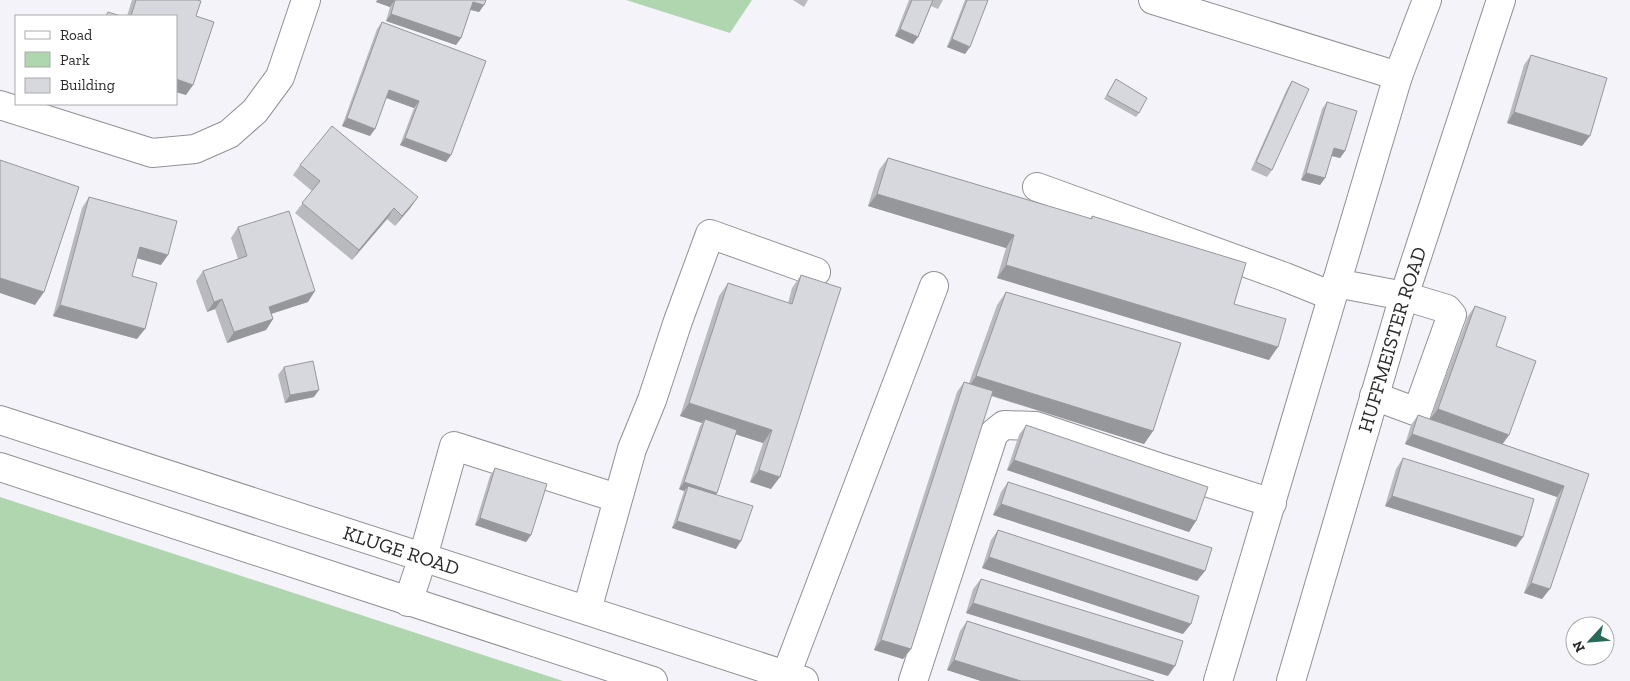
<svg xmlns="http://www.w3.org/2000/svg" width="1630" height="681" font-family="'Zilla Slab',serif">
  <rect width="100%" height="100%" fill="#f3f3f9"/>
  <!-- green -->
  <g fill="#b0d6b0">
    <path d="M 626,0 L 752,0 L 730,33 Z"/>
    <path d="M 0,497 L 563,681 L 0,681 Z"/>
  </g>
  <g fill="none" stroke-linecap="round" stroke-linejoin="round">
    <!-- minor casing -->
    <g stroke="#909196" stroke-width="30">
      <g id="minor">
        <path d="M 1153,0 L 1398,76"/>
        <path d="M 0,105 L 152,153 L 195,149 L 229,134 L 255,111 L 280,77 L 306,0"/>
        <path d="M 1037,187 L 1285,277 L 1332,296"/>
        <path d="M 1374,396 L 1417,412 L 1450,320 L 1452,315 L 1447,309 L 1404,296"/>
        <path d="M 423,557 L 454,446 L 617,498"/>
        <path d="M 587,610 L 632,449 L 652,400 L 678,321 L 710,234 L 816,272"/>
        <path d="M 786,675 L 934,286"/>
        <path d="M 913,681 L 994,433 L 1004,425 L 1036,426 L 1158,467 L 1272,503"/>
      </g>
    </g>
    <!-- major casing -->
    <g stroke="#909196" stroke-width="30">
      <g id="major">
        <path d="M 1336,283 L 1404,296"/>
        <path id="s1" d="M 0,420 L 804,681"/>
        <path d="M 0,467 L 653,681"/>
        <path d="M 408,602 L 423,557"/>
        <path d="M 1218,681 L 1398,76 L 1427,0"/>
        <path id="s2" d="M 1291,681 L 1404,296 L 1501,0"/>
      </g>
    </g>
    <!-- minor -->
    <use href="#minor" stroke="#fff" stroke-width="28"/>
    <!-- major -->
    <use href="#major" stroke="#fff" stroke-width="28"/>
  </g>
  <!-- wall -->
  <g fill="#b9babe">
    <path d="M 132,0 L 197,0 L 196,16 L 186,95 L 176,92 L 176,16 L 127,16 Z"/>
    <path d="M 377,0 L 486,0 L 484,5 L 479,12 L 470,10 L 461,38 L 456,45 L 386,21 L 390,7 L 376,2 Z"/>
    <path d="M 793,0 L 808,0 L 804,7 Z"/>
    <path d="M 909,0 L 943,0 L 938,9 L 931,6 L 918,37 L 913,44 L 895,36 Z"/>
    <path d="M 965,0 L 988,0 L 965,54 L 947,47 Z"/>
    <path d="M 382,22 L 451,155 L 446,162 L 400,145 L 414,108 L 386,98 L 370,136 L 342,126 L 377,29 Z"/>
    <path d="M 1531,55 L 1582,146 L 1507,123 L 1524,65 Z"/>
    <path d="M 1116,79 L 1139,113 L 1136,117 L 1104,99 Z"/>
    <path d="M 1292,81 L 1272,170 L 1267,177 L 1251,170 L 1287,89 Z"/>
    <path d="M 1327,102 L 1345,151 L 1340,158 L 1331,156 L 1325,178 L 1320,185 L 1301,180 L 1322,109 Z"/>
    <path d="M 888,158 L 1090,219 L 1092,216 L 1234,304 L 1269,360 L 997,278 L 1006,248 L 868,206 L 879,170 Z"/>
    <path d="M 300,165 L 411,207 L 395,226 L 387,219 L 352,260 L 295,213 L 312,191 L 293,175 Z"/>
    <path d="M 89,197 L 161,265 L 137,258 L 132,276 L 137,339 L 53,316 L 82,208 Z"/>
    <path d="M 238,227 L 308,302 L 271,314 L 273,319 L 266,330 L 227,343 L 215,309 L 207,312 L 196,281 L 203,271 L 238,259 L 231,238 Z"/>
    <path d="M 801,275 L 771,489 L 750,482 L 763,443 L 736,434 L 716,494 L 736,549 L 672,528 L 684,491 L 679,489 L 700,426 L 702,423 L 680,416 L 719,296 L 728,283 L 788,303 L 792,288 Z"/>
    <path d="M 1006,292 L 1153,431 L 1144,444 L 991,396 L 911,649 L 903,659 L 874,650 L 957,392 L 964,382 L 969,383 L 997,305 Z"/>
    <path d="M 1475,306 L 1496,346 L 1503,444 L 1589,474 L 1542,599 L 1524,593 L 1557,497 L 1405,444 L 1411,425 L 1418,415 L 1430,419 L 1468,316 Z"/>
    <path d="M 284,367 L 314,397 L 285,403 L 278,375 Z"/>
    <path d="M 1026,425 L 1196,521 L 1189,532 L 1007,470 L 1019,435 Z"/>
    <path d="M 1403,458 L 1516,547 L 1385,506 L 1396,469 Z"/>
    <path d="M 495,468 L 531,535 L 526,542 L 475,525 L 490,476 Z"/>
    <path d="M 1008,482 L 1197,581 L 993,515 L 1001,492 Z"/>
    <path d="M 998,530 L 1183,634 L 982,568 L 991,540 Z"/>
    <path d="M 981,579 L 1168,676 L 966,613 L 973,589 Z"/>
    <path d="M 967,621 L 1154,681 L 981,681 L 947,670 L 960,631 Z"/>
  </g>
  <!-- shaded-wall -->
  <g fill="#96979b">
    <path d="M 378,0 L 395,0 L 390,7 L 376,2 Z"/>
    <path d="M 473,2 L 484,5 L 479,12 L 468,9 Z"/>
    <path d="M 391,14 L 461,38 L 456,45 L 386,21 Z"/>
    <path d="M 900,29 L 918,37 L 913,44 L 895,36 Z"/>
    <path d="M 952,39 L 970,47 L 965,54 L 947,47 Z"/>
    <path d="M 176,79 L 193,85 L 186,95 L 176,92 Z"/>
    <path d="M 389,90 L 419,101 L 414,108 L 384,97 Z"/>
    <path d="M 1514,112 L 1590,136 L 1582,146 L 1507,123 Z"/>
    <path d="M 347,118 L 375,129 L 370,136 L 342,126 Z"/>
    <path d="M 405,138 L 451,155 L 446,162 L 400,145 Z"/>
    <path d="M 1334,148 L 1345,151 L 1340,158 L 1329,155 Z"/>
    <path d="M 1306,173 L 1325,178 L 1320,185 L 1301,180 Z"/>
    <path d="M 877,194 L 1014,235 L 1006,248 L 868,206 Z"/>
    <path d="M 418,197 L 411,207 L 395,226 L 402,216 Z"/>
    <path d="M 394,208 L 387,219 L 352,260 L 359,250 Z"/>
    <path d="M 140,247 L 168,255 L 161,265 L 133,257 Z"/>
    <path d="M 1006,265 L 1278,347 L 1269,360 L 997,278 Z"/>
    <path d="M 0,278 L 44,292 L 35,305 L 0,293 Z"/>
    <path d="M 315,291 L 308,302 L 261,317 L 269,307 Z"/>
    <path d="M 222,299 L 215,309 L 207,312 L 214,302 Z"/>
    <path d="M 60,305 L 145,329 L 137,339 L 53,316 Z"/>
    <path d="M 273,319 L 266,330 L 227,343 L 234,332 Z"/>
    <path d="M 976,376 L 1153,431 L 1144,444 L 968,388 Z"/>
    <path d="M 319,390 L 314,397 L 285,403 L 290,395 Z"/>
    <path d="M 689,403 L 772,430 L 763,443 L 703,424 L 705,419 L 702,423 L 680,416 Z"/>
    <path d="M 1438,409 L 1509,435 L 1502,445 L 1430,419 Z"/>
    <path d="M 1412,434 L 1564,486 L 1557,497 L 1405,444 Z"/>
    <path d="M 1014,460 L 1196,521 L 1189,532 L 1007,470 Z"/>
    <path d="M 759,470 L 780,477 L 771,489 L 750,482 Z"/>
    <path d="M 684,482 L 717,493 L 712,500 L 688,486 L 684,491 L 679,489 Z"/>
    <path d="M 1392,496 L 1523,537 L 1516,547 L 1385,506 Z"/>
    <path d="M 1001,504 L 1205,571 L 1197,581 L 993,515 Z"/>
    <path d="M 480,518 L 531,535 L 526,542 L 475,525 Z"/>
    <path d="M 677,521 L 741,541 L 736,549 L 672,528 Z"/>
    <path d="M 989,557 L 1191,624 L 1183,634 L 982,568 Z"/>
    <path d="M 1531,583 L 1550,589 L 1542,599 L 1524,593 Z"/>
    <path d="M 973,603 L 1175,666 L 1168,676 L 966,613 Z"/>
    <path d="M 881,640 L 911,649 L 903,659 L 874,650 Z"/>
    <path d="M 954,660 L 1021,681 L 981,681 L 947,670 Z"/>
  </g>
  <!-- building -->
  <g fill="#d7d8dd" stroke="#96979b">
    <path d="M 136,0 L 197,0 L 201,1 L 196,16 L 214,22 L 193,85 L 176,79 L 176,16 L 131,16 Z"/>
    <path d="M 395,0 L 486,0 L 484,5 L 473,2 L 461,38 L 391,14 Z"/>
    <path d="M 912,0 L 933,0 L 918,37 L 900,29 Z"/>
    <path d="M 967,0 L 988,0 L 970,47 L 952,39 Z"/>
    <path d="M 108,12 L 121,16 L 106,16 Z"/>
    <path d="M 382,22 L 486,61 L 451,155 L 405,138 L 419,101 L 389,90 L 375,129 L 347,118 Z"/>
    <path d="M 1531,55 L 1607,78 L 1590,136 L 1514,112 Z"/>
    <path d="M 1116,79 L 1147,98 L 1139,113 L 1107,95 Z"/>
    <path d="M 1292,81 L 1309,89 L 1272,170 L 1256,162 Z"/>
    <path d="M 1327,102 L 1357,111 L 1345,151 L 1334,148 L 1325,178 L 1306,173 Z"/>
    <path d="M 332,126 L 418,197 L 402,216 L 394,208 L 359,250 L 302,203 L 320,181 L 300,165 Z"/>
    <path d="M 888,158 L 1092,219 L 1092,216 L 1246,263 L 1234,304 L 1286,319 L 1278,347 L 1006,265 L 1014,235 L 877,194 Z"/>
    <path d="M 0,160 L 79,187 L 44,292 L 0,278 Z"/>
    <path d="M 89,197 L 177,221 L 168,255 L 140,247 L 132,276 L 157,283 L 145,329 L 60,305 Z"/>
    <path d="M 289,211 L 315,291 L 269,307 L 273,319 L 234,332 L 222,299 L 214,302 L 203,271 L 247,256 L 238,227 Z"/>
    <path d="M 801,275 L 841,288 L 780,477 L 759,470 L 772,430 L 689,403 L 728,283 L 792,304 Z"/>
    <path d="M 1006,292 L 1181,343 L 1153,431 L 976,376 Z"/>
    <path d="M 1475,306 L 1506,317 L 1496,346 L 1536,361 L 1509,435 L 1438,409 Z"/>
    <path d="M 313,361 L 319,390 L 290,395 L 284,367 Z"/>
    <path d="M 964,382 L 993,391 L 911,649 L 881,640 Z"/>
    <path d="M 1418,415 L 1589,474 L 1550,589 L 1531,583 L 1564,486 L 1412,434 Z"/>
    <path d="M 705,419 L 737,430 L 717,493 L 684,482 Z"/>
    <path d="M 1026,425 L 1208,487 L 1196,521 L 1014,460 Z"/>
    <path d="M 1403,458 L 1534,499 L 1523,537 L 1392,496 Z"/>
    <path d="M 495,468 L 547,484 L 531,535 L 480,518 Z"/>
    <path d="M 1008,482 L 1212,548 L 1205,571 L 1001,504 Z"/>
    <path d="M 688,486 L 753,506 L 741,541 L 677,521 Z"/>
    <path d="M 998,530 L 1199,596 L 1191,624 L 989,557 Z"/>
    <path d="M 981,579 L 1183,641 L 1175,666 L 973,603 Z"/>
    <path d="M 967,621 L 1154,681 L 1021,681 L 954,660 Z"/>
  </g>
  <g text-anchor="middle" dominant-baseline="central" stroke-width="5" stroke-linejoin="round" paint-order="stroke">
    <!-- street labels -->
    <g font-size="20" fill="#2a2a2c" stroke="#fff">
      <text stroke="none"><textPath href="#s2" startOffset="356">HUFFMEISTER ROAD</textPath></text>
      <text stroke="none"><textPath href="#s1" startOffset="422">KLUGE ROAD</textPath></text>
    </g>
  </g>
  <!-- legend -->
  <rect x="15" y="15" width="162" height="90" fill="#ffffff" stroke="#aaaaab"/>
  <rect x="25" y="31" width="25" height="8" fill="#ffffff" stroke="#aaaaab"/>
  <text x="60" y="40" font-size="15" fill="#2a2a2c">Road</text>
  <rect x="25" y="52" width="25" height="15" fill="#b0d6b0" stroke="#aaaaab"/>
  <text x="60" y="65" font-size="15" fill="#2a2a2c">Park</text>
  <rect x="25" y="78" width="25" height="15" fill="#d7d8dd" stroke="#aaaaab"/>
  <text x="60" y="90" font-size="15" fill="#2a2a2c">Building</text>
  <!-- north arrow -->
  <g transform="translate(1590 641) rotate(244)"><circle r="24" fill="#ffffff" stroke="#aaaaab"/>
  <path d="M0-4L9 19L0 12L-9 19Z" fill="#286a5a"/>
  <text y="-8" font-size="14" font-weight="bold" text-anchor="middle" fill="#2a2a2c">N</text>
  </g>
</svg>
